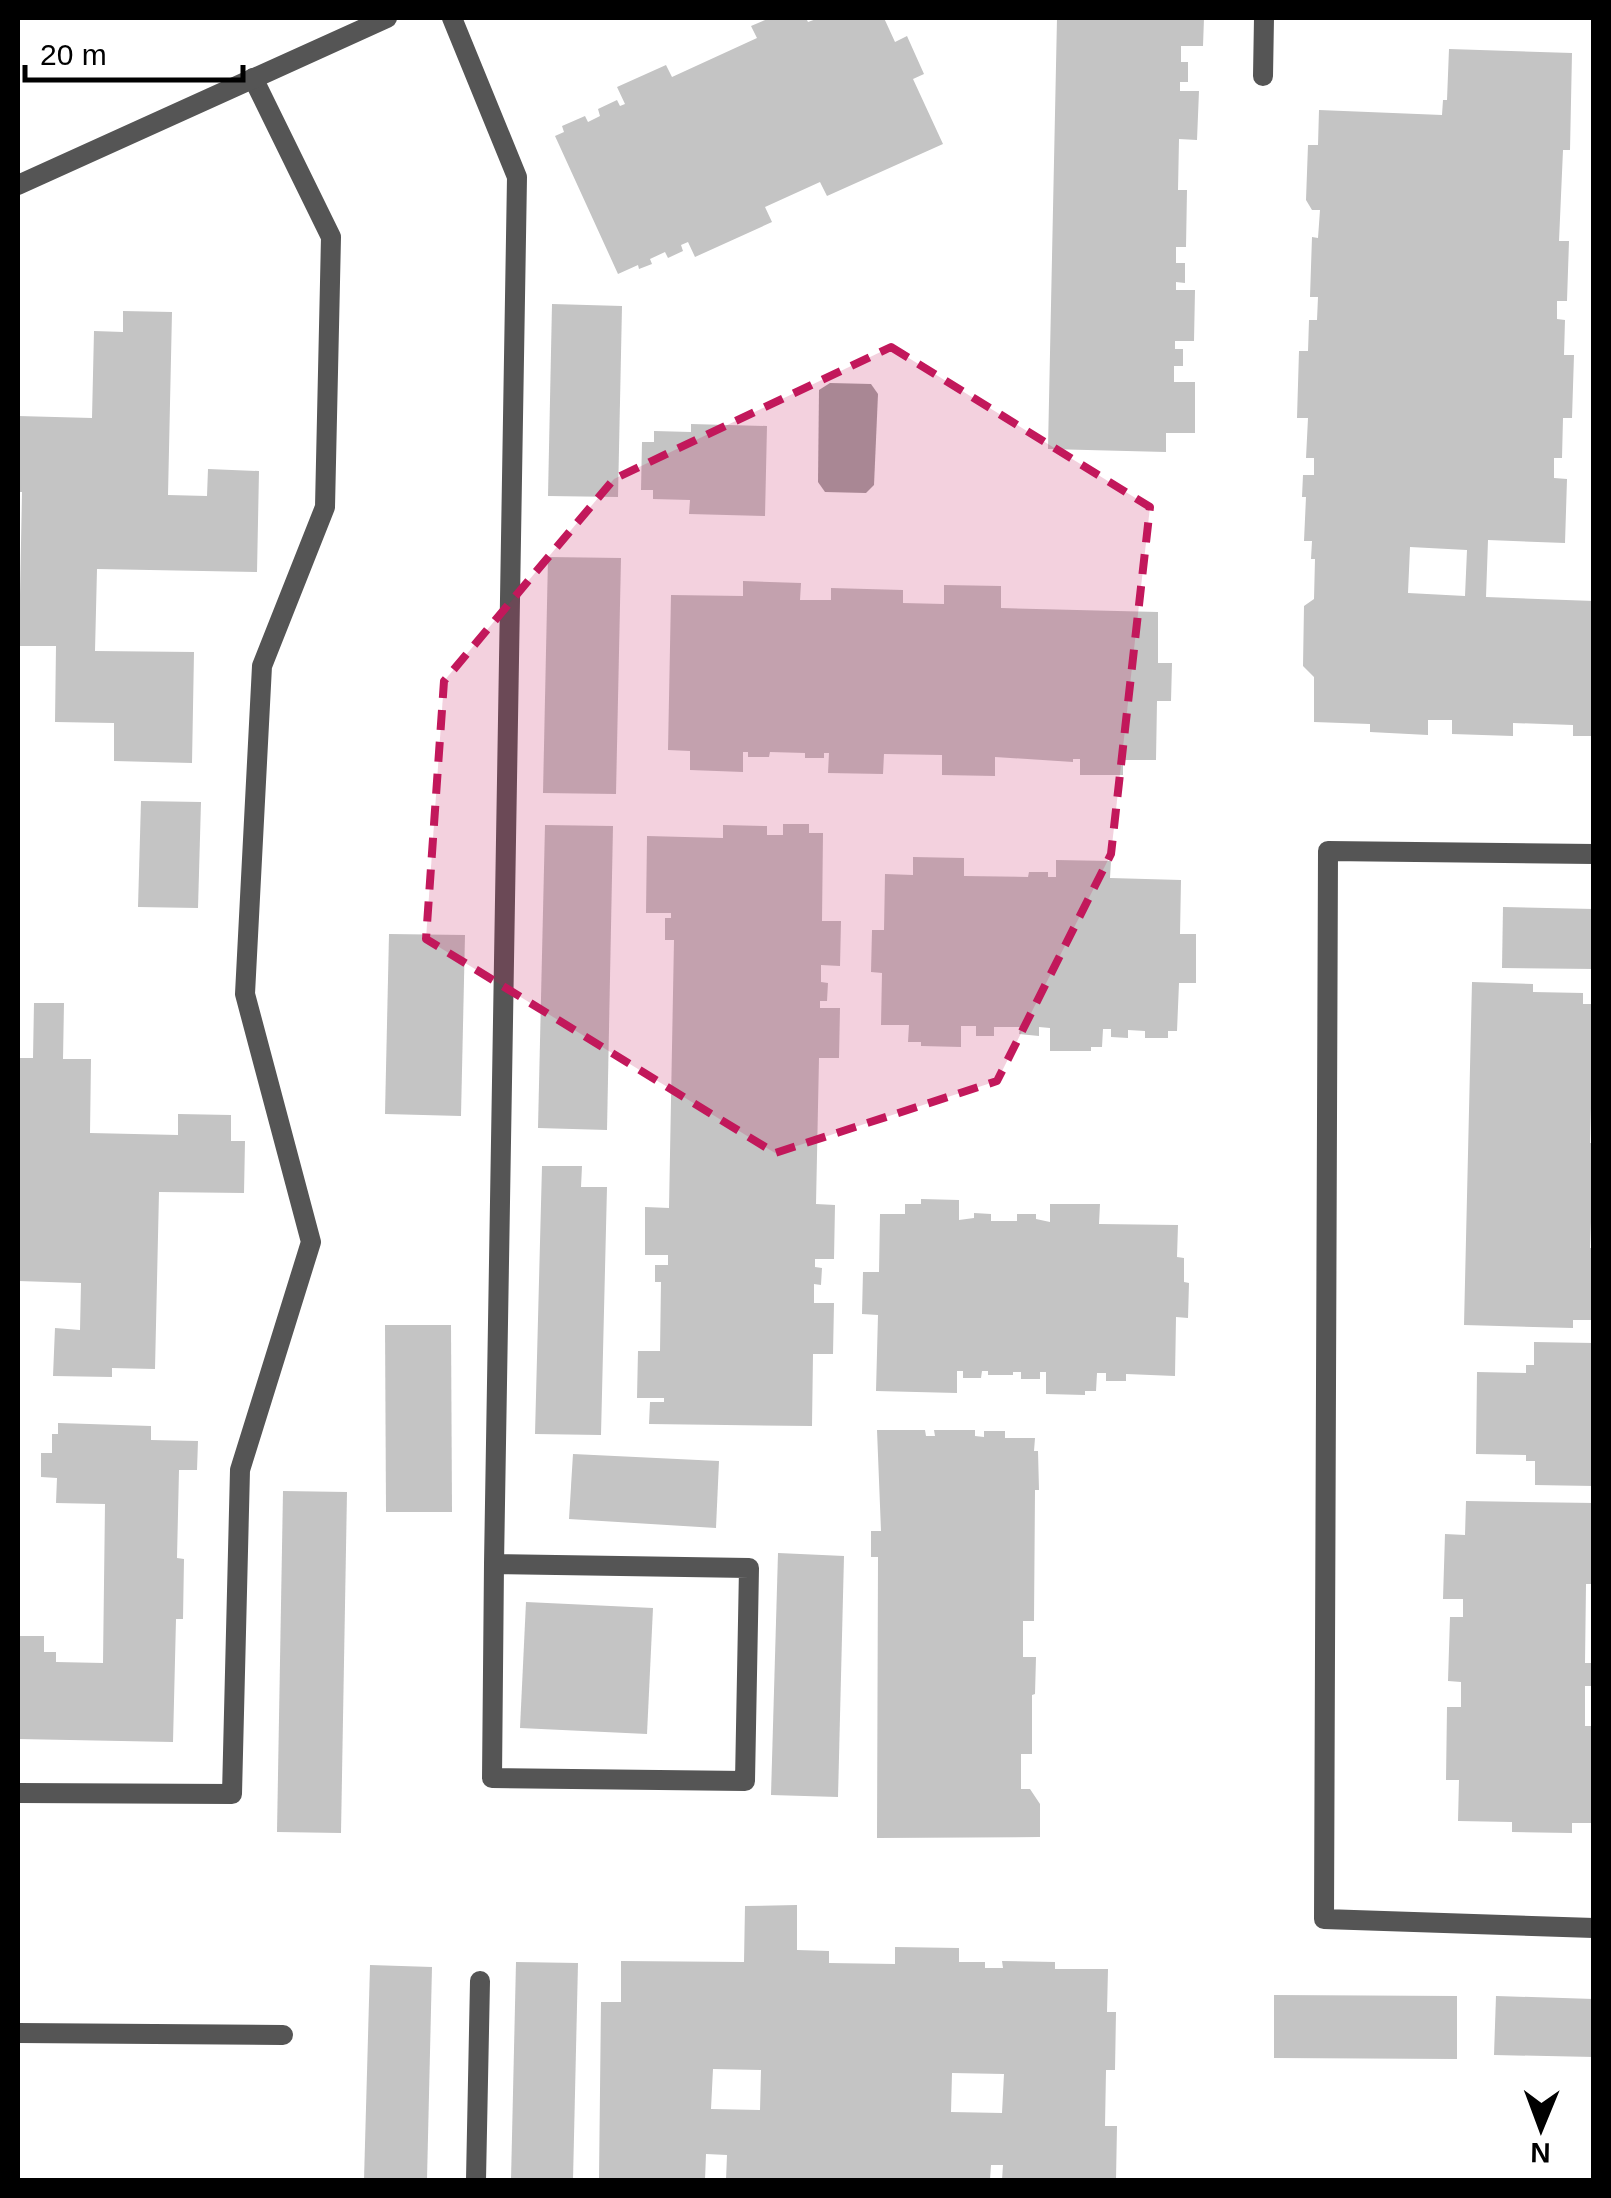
<svg xmlns="http://www.w3.org/2000/svg" width="1611" height="2198" font-family="Arial,sans-serif">
  <rect width="100%" height="100%" fill="#fff"/>
  <!-- water -->
  <path fill="#a3a3a3" d="M 830,383 L 871,384 L 878,394 L 874,485 L 866,493 L 825,492 L 818,482 L 819,390 Z"/>
  <!-- building -->
  <g fill="#c4c4c4" fill-rule="evenodd">
    <path d="M 770,18 L 806,18 L 808,22 L 819,18 L 884,18 L 895,42 L 907,36 L 924,74 L 913,79 L 943,144 L 827,196 L 820,182 L 765,207 L 772,222 L 695,257 L 688,242 L 681,245 L 683,251 L 668,258 L 665,252 L 650,259 L 652,264 L 639,269 L 638,265 L 618,274 L 555,136 L 564,132 L 562,126 L 585,116 L 588,122 L 600,116 L 598,109 L 617,100 L 620,106 L 625,104 L 617,87 L 666,65 L 672,77 L 757,38 L 751,26 Z"/>
    <path d="M 1057,18 L 1204,18 L 1203,46 L 1181,46 L 1181,62 L 1188,62 L 1188,82 L 1180,82 L 1180,91 L 1199,91 L 1197,140 L 1179,139 L 1178,190 L 1187,190 L 1186,247 L 1176,247 L 1176,263 L 1185,263 L 1185,283 L 1176,282 L 1176,290 L 1195,290 L 1194,341 L 1175,341 L 1175,349 L 1183,349 L 1183,366 L 1174,366 L 1174,382 L 1195,382 L 1195,433 L 1166,433 L 1166,452 L 1048,449 Z"/>
    <path d="M 1449,49 L 1572,53 L 1570,150 L 1563,150 L 1559,241 L 1569,241 L 1567,301 L 1557,301 L 1557,319 L 1565,320 L 1564,355 L 1574,355 L 1572,418 L 1563,418 L 1562,458 L 1554,458 L 1554,478 L 1567,479 L 1565,543 L 1488,540 L 1486,597 L 1594,601 L 1594,736 L 1573,736 L 1573,725 L 1513,723 L 1513,736 L 1452,734 L 1452,720 L 1428,720 L 1428,735 L 1370,732 L 1370,724 L 1314,722 L 1314,677 L 1303,666 L 1304,606 L 1314,599 L 1315,559 L 1311,559 L 1312,541 L 1304,541 L 1306,497 L 1302,497 L 1303,475 L 1314,475 L 1314,458 L 1306,458 L 1308,418 L 1297,418 L 1299,351 L 1308,351 L 1309,320 L 1317,320 L 1318,297 L 1310,297 L 1312,237 L 1318,238 L 1320,210 L 1312,210 L 1306,200 L 1308,145 L 1318,145 L 1319,110 L 1442,115 L 1443,100 L 1447,100 ZM 1410,547 L 1467,550 L 1465,596 L 1408,593 Z"/>
    <path d="M 552,304 L 622,306 L 618,497 L 548,496 Z"/>
    <path d="M 123,311 L 172,312 L 168,495 L 207,496 L 208,469 L 259,471 L 257,572 L 97,569 L 95,651 L 194,652 L 192,763 L 114,761 L 114,723 L 55,722 L 56,646 L 19,646 L 22,492 L 18,492 L 18,416 L 92,418 L 94,331 L 123,332 Z"/>
    <path d="M 691,424 L 767,426 L 765,516 L 689,514 L 690,500 L 653,499 L 653,490 L 641,490 L 642,442 L 654,442 L 654,431 L 691,432 Z"/>
    <path d="M 548,557 L 621,558 L 616,794 L 543,793 Z"/>
    <path d="M 743,581 L 801,583 L 800,600 L 831,600 L 831,588 L 903,590 L 903,603 L 944,604 L 944,585 L 1001,586 L 1001,608 L 1158,612 L 1158,663 L 1172,663 L 1171,701 L 1157,701 L 1156,760 L 1123,760 L 1123,775 L 1080,775 L 1080,759 L 1073,759 L 1073,762 L 995,757 L 995,776 L 942,775 L 942,755 L 884,754 L 883,774 L 828,773 L 829,753 L 824,753 L 824,758 L 805,758 L 805,753 L 770,752 L 769,757 L 748,757 L 748,752 L 743,752 L 743,772 L 690,770 L 690,751 L 668,750 L 671,595 L 743,596 Z"/>
    <path d="M 141,801 L 201,802 L 198,908 L 138,907 Z"/>
    <path d="M 783,824 L 809,824 L 809,833 L 823,833 L 822,921 L 841,921 L 840,966 L 821,965 L 821,982 L 828,983 L 827,1001 L 820,1001 L 820,1008 L 840,1008 L 839,1058 L 819,1058 L 816,1204 L 835,1205 L 834,1259 L 815,1259 L 815,1267 L 822,1268 L 821,1285 L 814,1284 L 814,1303 L 834,1303 L 833,1354 L 813,1354 L 812,1426 L 649,1424 L 650,1402 L 664,1402 L 664,1398 L 637,1398 L 638,1351 L 660,1351 L 661,1282 L 655,1282 L 655,1265 L 668,1265 L 668,1255 L 645,1255 L 645,1207 L 669,1208 L 674,940 L 665,940 L 665,918 L 671,918 L 671,913 L 646,913 L 647,836 L 723,838 L 723,825 L 767,826 L 767,835 L 783,835 Z"/>
    <path d="M 545,825 L 613,826 L 607,1130 L 538,1128 Z"/>
    <path d="M 913,857 L 964,858 L 964,876 L 1028,877 L 1029,872 L 1048,872 L 1048,877 L 1056,877 L 1056,860 L 1111,861 L 1110,878 L 1181,880 L 1180,934 L 1196,934 L 1196,983 L 1179,983 L 1177,1031 L 1168,1031 L 1168,1038 L 1145,1038 L 1145,1031 L 1128,1030 L 1128,1038 L 1111,1037 L 1111,1029 L 1103,1029 L 1102,1047 L 1091,1047 L 1091,1051 L 1050,1051 L 1050,1028 L 1039,1027 L 1039,1036 L 1019,1034 L 1020,1027 L 994,1027 L 994,1036 L 976,1036 L 976,1026 L 961,1026 L 961,1047 L 921,1046 L 921,1042 L 908,1042 L 909,1025 L 881,1025 L 882,973 L 871,972 L 872,930 L 884,930 L 885,874 L 913,875 Z"/>
    <path d="M 1503,907 L 1594,909 L 1594,969 L 1502,968 Z"/>
    <path d="M 389,934 L 465,935 L 461,1116 L 385,1114 Z"/>
    <path d="M 1472,982 L 1533,984 L 1533,992 L 1583,993 L 1583,1004 L 1594,1004 L 1590,1143 L 1594,1143 L 1590,1248 L 1594,1248 L 1594,1320 L 1573,1320 L 1573,1328 L 1464,1325 Z"/>
    <path d="M 34,1003 L 64,1003 L 63,1059 L 91,1059 L 90,1133 L 178,1135 L 178,1114 L 231,1115 L 231,1141 L 245,1141 L 244,1193 L 159,1192 L 155,1369 L 112,1368 L 112,1377 L 53,1376 L 55,1328 L 80,1330 L 81,1283 L 18,1281 L 18,1058 L 33,1058 Z"/>
    <path d="M 542,1166 L 582,1166 L 581,1187 L 607,1187 L 601,1435 L 535,1434 Z"/>
    <path d="M 921,1199 L 959,1200 L 959,1220 L 974,1218 L 974,1213 L 991,1214 L 991,1221 L 1017,1221 L 1017,1214 L 1036,1214 L 1036,1219 L 1050,1222 L 1050,1204 L 1100,1204 L 1099,1224 L 1178,1225 L 1177,1257 L 1184,1258 L 1184,1282 L 1189,1283 L 1188,1318 L 1176,1317 L 1175,1376 L 1126,1374 L 1126,1381 L 1106,1381 L 1106,1373 L 1097,1373 L 1096,1391 L 1085,1391 L 1085,1395 L 1046,1394 L 1046,1372 L 1040,1372 L 1040,1379 L 1021,1379 L 1021,1372 L 1013,1372 L 1013,1375 L 988,1375 L 988,1371 L 982,1371 L 981,1378 L 963,1378 L 963,1371 L 957,1371 L 957,1393 L 876,1391 L 878,1315 L 862,1314 L 863,1272 L 879,1272 L 880,1214 L 905,1214 L 905,1204 L 921,1204 Z"/>
    <path d="M 385,1325 L 451,1325 L 452,1512 L 386,1512 Z"/>
    <path d="M 1534,1342 L 1594,1343 L 1594,1486 L 1535,1485 L 1535,1461 L 1526,1461 L 1526,1455 L 1476,1454 L 1477,1372 L 1526,1373 L 1526,1365 L 1534,1365 Z"/>
    <path d="M 58,1423 L 151,1426 L 151,1440 L 198,1441 L 197,1470 L 179,1470 L 177,1558 L 184,1559 L 183,1619 L 176,1619 L 173,1742 L 18,1739 L 18,1636 L 44,1636 L 44,1652 L 56,1652 L 56,1662 L 103,1663 L 105,1504 L 56,1503 L 57,1478 L 41,1477 L 41,1453 L 52,1453 L 52,1434 L 58,1434 Z"/>
    <path d="M 877,1430 L 925,1430 L 926,1436 L 935,1436 L 934,1430 L 975,1430 L 975,1436 L 984,1437 L 984,1431 L 1005,1431 L 1005,1438 L 1035,1438 L 1034,1451 L 1038,1451 L 1039,1490 L 1035,1490 L 1034,1621 L 1023,1621 L 1023,1657 L 1036,1657 L 1035,1694 L 1032,1695 L 1032,1754 L 1021,1754 L 1021,1789 L 1030,1789 L 1040,1804 L 1040,1837 L 877,1838 L 878,1557 L 871,1557 L 871,1531 L 881,1531 Z"/>
    <path d="M 573,1454 L 719,1461 L 716,1528 L 569,1519 Z"/>
    <path d="M 283,1491 L 347,1492 L 341,1833 L 277,1832 Z"/>
    <path d="M 1466,1501 L 1594,1503 L 1594,1584 L 1586,1584 L 1585,1663 L 1594,1663 L 1594,1686 L 1585,1686 L 1585,1726 L 1594,1726 L 1594,1823 L 1572,1823 L 1572,1833 L 1512,1832 L 1512,1822 L 1458,1821 L 1459,1780 L 1446,1780 L 1447,1707 L 1461,1707 L 1461,1682 L 1448,1681 L 1450,1617 L 1463,1617 L 1463,1599 L 1443,1599 L 1445,1534 L 1465,1535 Z"/>
    <path d="M 778,1553 L 844,1556 L 838,1797 L 771,1795 Z"/>
    <path d="M 526,1602 L 653,1608 L 647,1734 L 520,1728 Z"/>
    <path d="M 797,1905 L 797,1950 L 829,1951 L 829,1963 L 895,1964 L 895,1947 L 959,1948 L 959,1962 L 985,1962 L 985,1968 L 1003,1968 L 1002,1961 L 1055,1962 L 1055,1969 L 1108,1969 L 1107,2012 L 1116,2012 L 1115,2070 L 1106,2070 L 1105,2126 L 1117,2126 L 1116,2180 L 1002,2180 L 1003,2165 L 991,2165 L 990,2180 L 726,2180 L 727,2155 L 706,2154 L 705,2180 L 599,2179 L 601,2002 L 621,2002 L 621,1961 L 744,1962 L 745,1906 ZM 713,2069 L 761,2070 L 760,2110 L 711,2109 ZM 952,2073 L 1004,2074 L 1002,2113 L 951,2112 Z"/>
    <path d="M 516,1962 L 578,1963 L 573,2180 L 511,2180 Z"/>
    <path d="M 370,1965 L 432,1967 L 427,2180 L 364,2180 Z"/>
    <path d="M 1274,1995 L 1457,1996 L 1457,2059 L 1274,2058 Z"/>
    <path d="M 1496,1996 L 1594,1999 L 1594,2057 L 1494,2055 Z"/>
  </g>
  <g fill="none" stroke-linecap="round" stroke-linejoin="round">
    <!-- lane -->
    <g stroke="#555" stroke-width="20">
      <path d="M 452,18 L 517,177 L 494,1564 L 492,1778 L 745,1781 L 749,1568 L 494,1564"/>
      <path d="M 1263,76 L 1264,18"/>
      <path d="M 1594,854 L 1328,851 L 1324,1919 L 1594,1928"/>
      <path d="M 18,1793 L 232,1794 L 240,1470 L 311,1242 L 245,994 L 262,666 L 325,507 L 331,237 L 253,78"/>
      <path d="M 18,2033 L 283,2035"/>
      <path d="M 476,2180 L 480,1981"/>
    </g>
    <!-- street -->
    <path stroke="#555" stroke-width="20" d="M 18,185 L 387,18"/>
  </g>
  <!-- marked area -->
  <path fill="#c2185b" fill-opacity="0.2" stroke="#c2185b" stroke-width="8" stroke-dasharray="20 12" stroke-linejoin="round" d="M 891,347 L 1150,507 L 1111,854 L 997,1081 L 775,1153 L 426,939 L 444,681 L 614,479 Z"/>
  <!-- border -->
  <rect width="1611" height="2198" fill="none" stroke="#000000" stroke-width="40"/>
  <!-- north arrow -->
  <g transform="translate(1541 2128) rotate(181)" stroke="#ffffff" stroke-width="8" paint-order="stroke">
  <path d="M0-8L18 38L0 25L-18 38Z" fill="#000000"/>
  <text y="-15" font-size="28" font-weight="bold" text-anchor="middle" fill="#000000">N</text>
  </g>
  <!-- scale -->
  <path d="M25 65v15h218v-15" fill="none" stroke="#000000" stroke-width="5"/>
  <text x="40" y="65" font-size="30" fill="#000000" stroke="#ffffff" stroke-width="8" paint-order="stroke">20 m</text>
</svg>
